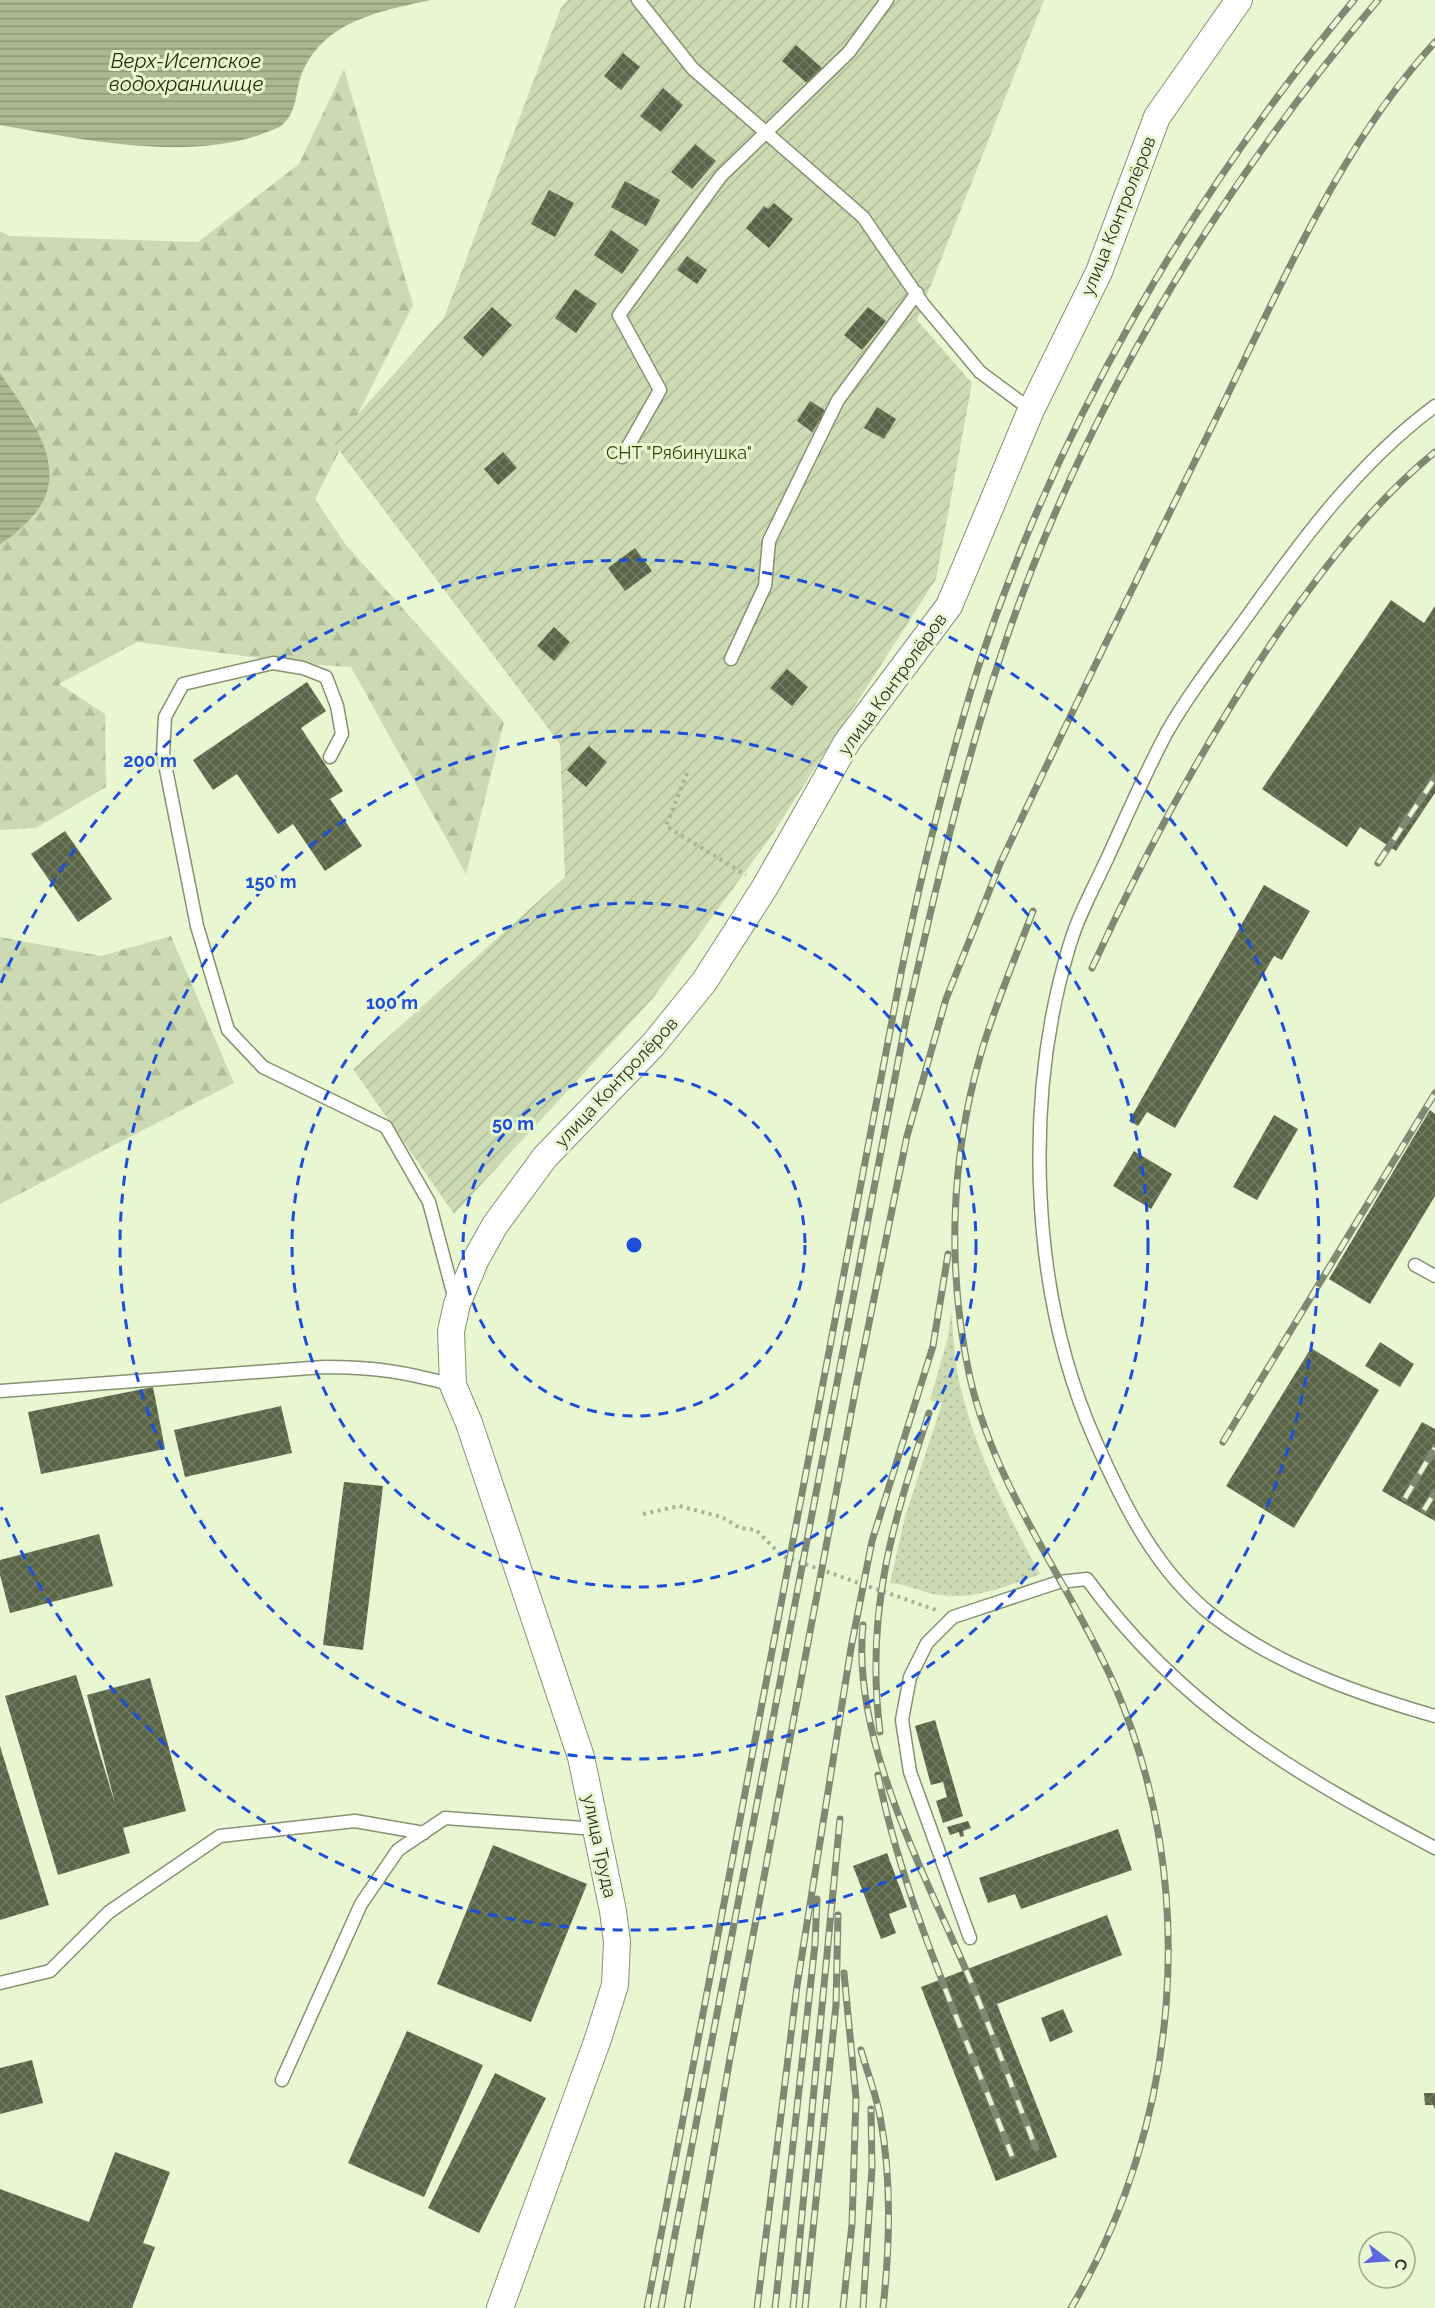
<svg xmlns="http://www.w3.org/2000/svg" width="1435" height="2308" font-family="Raleway,sans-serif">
  <defs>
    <pattern id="grass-dots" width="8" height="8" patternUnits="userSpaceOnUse" patternTransform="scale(1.5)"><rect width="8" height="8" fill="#cbdab2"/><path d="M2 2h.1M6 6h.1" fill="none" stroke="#aebc99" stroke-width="1.8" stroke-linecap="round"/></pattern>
    <pattern id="forest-firs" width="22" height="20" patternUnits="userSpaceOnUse" patternTransform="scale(1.5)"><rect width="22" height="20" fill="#cbdab2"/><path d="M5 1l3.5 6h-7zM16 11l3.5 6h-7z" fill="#aebc99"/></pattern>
    <pattern id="garden-furrows" width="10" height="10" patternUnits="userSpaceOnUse" patternTransform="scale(1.5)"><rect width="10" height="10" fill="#cbdab2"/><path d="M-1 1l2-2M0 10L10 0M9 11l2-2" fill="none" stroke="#aebc99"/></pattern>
    <pattern id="water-rules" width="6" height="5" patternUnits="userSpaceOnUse" patternTransform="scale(1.5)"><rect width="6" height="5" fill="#a9ba8f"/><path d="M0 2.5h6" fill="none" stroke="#8a9875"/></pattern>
    <pattern id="building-cross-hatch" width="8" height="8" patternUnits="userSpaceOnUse" patternTransform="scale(1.5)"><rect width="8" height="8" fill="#596546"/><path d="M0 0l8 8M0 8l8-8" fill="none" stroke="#737c64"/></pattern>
  </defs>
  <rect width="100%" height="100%" fill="#e8f6d2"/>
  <!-- grass -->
  <path fill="url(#grass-dots)" d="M 951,1312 C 954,1336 954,1362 960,1385 C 976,1453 1007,1513 1040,1574 C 1006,1586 976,1600 940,1595 C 922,1593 908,1584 890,1583 L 905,1517 L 942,1403 L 930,1400 L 948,1338 Z"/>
  <!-- forest -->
  <g fill="url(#forest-firs)">
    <path d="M 344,69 L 413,305 L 315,499 L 346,545 L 504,722 L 466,874 L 351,667 L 307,664 L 137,642 L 59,684 L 105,714 L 106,787 L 36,828 L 0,830 L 0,544 L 35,516 L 34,422 L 0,373 L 0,231 L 9,236 L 198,242 L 299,164 Z"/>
    <path d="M 171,936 L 234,1083 L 0,1204 L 0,937 L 101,956 Z"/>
  </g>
  <!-- garden -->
  <path fill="url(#garden-furrows)" d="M 568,0 L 1044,0 L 917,320 L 972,383 L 936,579 L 772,835 L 653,998 L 454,1214 L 353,1069 L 565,877 L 560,744 L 333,442 L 444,318 L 561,8 Z"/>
  <!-- water -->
  <g fill="url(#water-rules)">
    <path d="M 0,0 L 431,0 C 381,11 325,20 302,73 C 295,90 298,111 283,124 C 280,128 271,130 267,132 C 191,163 79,139 0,125 Z"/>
    <path d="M 0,373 C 33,421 80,478 22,527 C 15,533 8,540 0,544 Z"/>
  </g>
  <!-- building -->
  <g fill="url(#building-cross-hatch)">
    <path d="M 796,45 L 822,68 L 808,84 L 782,61 Z"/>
    <path d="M 623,53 L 640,67 L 621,90 L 604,76 Z"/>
    <path d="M 663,88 L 683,105 L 661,132 L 640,116 Z"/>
    <path d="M 695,144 L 716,161 L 692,189 L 671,172 Z"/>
    <path d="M 625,181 L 660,200 L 646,226 L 611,207 Z"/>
    <path d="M 549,190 L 574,203 L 555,237 L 531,224 Z"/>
    <path d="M 774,203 L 793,219 L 769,248 L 746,228 L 764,206 L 768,209 Z"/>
    <path d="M 611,230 L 639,250 L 622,274 L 594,255 Z"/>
    <path d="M 687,256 L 707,270 L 697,284 L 677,270 Z"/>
    <path d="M 575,289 L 597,304 L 576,333 L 555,318 Z"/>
    <path d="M 492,307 L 512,325 L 483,357 L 463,338 Z"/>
    <path d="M 868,307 L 886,321 L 862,350 L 844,335 Z"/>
    <path d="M 810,401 L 826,411 L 812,432 L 797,421 Z"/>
    <path d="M 877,407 L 896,419 L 884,439 L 864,428 Z"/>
    <path d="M 503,452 L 517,468 L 498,485 L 484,469 Z"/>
    <path d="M 635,548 L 652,571 L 625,591 L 608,568 Z"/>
    <path d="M 1391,600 L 1424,623 L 1435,606 L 1435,793 L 1396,851 L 1360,827 L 1347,847 L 1262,789 Z"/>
    <path d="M 554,627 L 570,642 L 554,661 L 537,646 Z"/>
    <path d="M 787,669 L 808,687 L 792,706 L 770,688 Z"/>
    <path d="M 307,682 L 326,711 L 301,728 L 343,791 L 330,799 L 362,846 L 325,871 L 293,824 L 278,834 L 237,774 L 213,790 L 193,760 Z"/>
    <path d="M 589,746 L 607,762 L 586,787 L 567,770 Z"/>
    <path d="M 65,831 L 112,899 L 78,922 L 31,854 Z"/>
    <path d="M 1264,885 L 1310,911 L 1282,960 L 1274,956 L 1175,1128 L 1147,1112 L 1138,1126 L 1129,1121 Z"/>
    <path d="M 1430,1110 L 1435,1114 L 1435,1196 L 1370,1304 L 1329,1279 Z"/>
    <path d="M 1274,1115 L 1298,1129 L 1257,1200 L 1233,1187 Z"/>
    <path d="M 1134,1151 L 1172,1174 L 1151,1209 L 1113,1186 Z"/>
    <path d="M 1380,1342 L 1414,1364 L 1400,1387 L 1365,1366 Z"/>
    <path d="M 1311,1348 L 1379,1390 L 1294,1528 L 1226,1486 Z"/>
    <path d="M 153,1387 L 165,1449 L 41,1474 L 28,1412 Z"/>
    <path d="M 281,1406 L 292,1453 L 185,1477 L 174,1430 Z"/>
    <path d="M 1422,1422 L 1435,1429 L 1435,1521 L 1382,1491 Z"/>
    <path d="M 344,1482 L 383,1486 L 363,1650 L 323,1645 Z"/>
    <path d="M 99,1534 L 113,1586 L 10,1613 L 0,1575 L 0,1560 Z"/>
    <path d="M 76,1675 L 116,1807 L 87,1695 L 150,1678 L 186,1811 L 123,1828 L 130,1853 L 58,1875 L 5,1696 Z"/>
    <path d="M 935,1720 L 963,1816 L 943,1823 L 936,1801 L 947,1797 L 943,1782 L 931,1785 L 915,1726 Z"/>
    <path d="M 0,1746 L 49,1905 L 0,1920 Z"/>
    <path d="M 968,1821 L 971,1828 L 963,1831 L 964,1836 L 960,1837 L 959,1832 L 950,1835 L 947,1827 Z"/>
    <path d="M 1118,1829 L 1132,1870 L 1021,1909 L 1015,1894 L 988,1903 L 979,1878 Z"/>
    <path d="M 493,1845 L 587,1884 L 531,2022 L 437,1984 Z"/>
    <path d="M 887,1853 L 907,1907 L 889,1914 L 896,1933 L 881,1939 L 853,1866 Z"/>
    <path d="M 1107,1915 L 1122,1955 L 997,2004 L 1057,2157 L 996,2181 L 921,1987 Z"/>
    <path d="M 1063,2009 L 1073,2032 L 1050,2042 L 1041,2018 Z"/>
    <path d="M 407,2031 L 483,2065 L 424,2197 L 348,2163 Z"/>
    <path d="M 32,2060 L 43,2103 L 0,2114 L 0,2068 Z"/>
    <path d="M 495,2073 L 546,2098 L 479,2233 L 428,2208 Z"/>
    <path d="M 1424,2093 L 1435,2093 L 1435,2109 L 1433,2105 L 1425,2105 Z"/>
    <path d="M 115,2152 L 170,2172 L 143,2243 L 155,2247 L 132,2308 L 0,2308 L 0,2189 L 89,2222 Z"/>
  </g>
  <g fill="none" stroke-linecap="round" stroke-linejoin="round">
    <!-- service casing -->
    <g stroke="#859271" stroke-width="15">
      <g id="service">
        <path d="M 638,0 L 693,69 L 863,217 L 923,304 L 980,372 L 1031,410"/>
        <path d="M 1435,406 C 1358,463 1301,541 1246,618 C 1219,655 1190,692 1167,732 C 1145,773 1127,815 1108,857 C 1094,887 1078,916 1069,947 C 1023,1101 1030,1295 1096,1442 C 1124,1506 1157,1572 1213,1616 C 1278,1666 1358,1694 1435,1716"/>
        <path d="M 622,457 L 660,390 L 619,315 L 721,176 L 849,52 L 887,0"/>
        <path d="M 731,659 L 765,586 L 769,541 L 838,400 L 917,293"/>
        <path d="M 330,757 L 342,734 L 337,706 L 326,677 L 303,668 L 273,663 L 183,684 L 165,717 L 163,754 L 197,926 L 228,1030 L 263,1067 L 386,1127 L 429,1202 L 455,1300"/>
        <path d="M 1415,1265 L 1435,1276"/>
        <path d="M 0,1391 L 324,1367 C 375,1367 405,1372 453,1385"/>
        <path d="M 970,1938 L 910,1772 L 902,1720 L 910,1677 L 927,1643 L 953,1617 L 1059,1582 L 1087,1579 C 1180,1708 1297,1775 1435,1848"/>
        <path d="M 0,1983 L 50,1971 L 109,1912 L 220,1836 L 355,1821 L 424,1833"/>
        <path d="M 282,2080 L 361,1904 L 398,1850 L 445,1818 L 596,1829"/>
      </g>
    </g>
    <!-- minor casing -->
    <g stroke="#859271" stroke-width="28">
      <path id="minor" d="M 500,2308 L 598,2039 L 615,1985 L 617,1942 L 613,1911 L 581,1757 L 469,1423 L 453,1385 L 451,1331 L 457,1304 L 476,1259 L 495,1225 L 545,1157 L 652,1046 L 704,982 L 765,887 L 847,742 L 949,606 L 1031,410 L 1099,272 L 1157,117 L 1239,0"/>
    </g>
    <!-- path -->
    <g stroke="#a6b295" stroke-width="4" stroke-dasharray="3 4.5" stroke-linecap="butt">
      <path d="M 687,773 L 666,826 L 746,875"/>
      <path d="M 643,1514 L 679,1506 L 722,1517 L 740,1528 L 756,1530 L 782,1556 L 936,1610"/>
    </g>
    <!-- service -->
    <use href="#service" stroke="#fff" stroke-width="12"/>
    <!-- minor -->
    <use href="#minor" stroke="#fff" stroke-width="26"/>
    <!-- rail casing -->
    <g stroke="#7f8871" stroke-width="7">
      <g id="rail">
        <path d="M 1378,863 L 1435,778"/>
        <path d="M 1033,911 C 1015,959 994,1007 980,1057 C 950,1161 947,1273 970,1378 C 996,1491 1068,1580 1114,1684 C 1201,1884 1181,2122 1071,2308"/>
        <path d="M 1092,968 C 1147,848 1210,732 1285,623 C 1329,561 1376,500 1435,452"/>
        <path d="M 1223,1442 L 1435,1093"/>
        <path d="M 1405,1498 L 1435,1448"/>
        <path d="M 1424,1510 L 1435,1492"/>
        <path d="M 863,1625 C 851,1742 927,1877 971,1982 C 994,2037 1014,2093 1036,2148"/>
        <path d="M 880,1732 C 865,1612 892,1525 929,1413"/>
        <path d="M 878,1775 C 905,1907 964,2031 1012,2156"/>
        <path d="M 861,2050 C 867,2072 876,2094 880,2116 C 892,2179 890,2245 883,2308"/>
        <path d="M 647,2308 L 902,968 C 923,867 947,767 978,668 C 1056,427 1192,193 1354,0"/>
        <path d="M 661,2308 L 906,1020 C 940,868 975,714 1032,569 C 1114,360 1234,171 1378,0"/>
        <path d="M 687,2308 L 730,2058 L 856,1387 L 907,1136 L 946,999 L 1000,864 L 1025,811 C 1091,672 1159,534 1227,396 C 1287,273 1342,144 1435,42"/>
        <path d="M 757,2308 L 797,1986 L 851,1648 L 872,1541 L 933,1346 L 948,1254"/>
        <path d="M 775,2308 L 815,1944 L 817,1899"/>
        <path d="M 793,2308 L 840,1819"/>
        <path d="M 805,2308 L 836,2005 L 838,1915"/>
        <path d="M 843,2308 L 852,2224 L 856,2098 L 844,1973"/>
        <path d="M 863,2308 L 872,2168 L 871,2109"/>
      </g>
    </g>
    <!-- rail -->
    <use href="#rail" stroke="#e8f6d2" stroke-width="4.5" stroke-dasharray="14" stroke-linecap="butt"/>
  </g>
  <!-- distance rings -->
  <g fill="none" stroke="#1d4ed8" stroke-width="3" stroke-dasharray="10 8">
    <circle cx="634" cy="1245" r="171"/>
    <circle cx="634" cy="1245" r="342"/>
    <circle cx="634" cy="1245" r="514"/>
    <path d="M1 983A685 685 0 1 1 1 1507"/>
  </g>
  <g text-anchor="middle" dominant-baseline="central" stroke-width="6" stroke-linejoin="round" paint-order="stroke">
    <!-- street labels -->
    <g font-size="18" fill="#2c3224" stroke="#e8f6d2">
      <text transform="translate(1118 216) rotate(-68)">улица Контролёров</text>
      <text transform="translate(892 684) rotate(-54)">улица Контролёров</text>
      <text transform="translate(616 1082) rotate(-47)">улица Контролёров</text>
      <text transform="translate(600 1846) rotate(78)">улица Труда</text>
    </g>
    <!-- park labels -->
    <g font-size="18" fill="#354802" stroke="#e8f6d2">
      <text x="679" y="452">СНТ "Рябинушка"</text>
    </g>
    <!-- water labels -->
    <g font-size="20" font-style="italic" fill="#222f00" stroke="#e8f6d2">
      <text x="186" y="61">Верх-Исетское<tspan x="186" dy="23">водохранилище</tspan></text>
    </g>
  </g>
  <circle cx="634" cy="1245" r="9" fill="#1d4ed8" stroke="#e8f6d2" stroke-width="3"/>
  <g font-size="18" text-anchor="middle" font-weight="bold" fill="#1d4ed8" stroke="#e8f6d2" stroke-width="6" stroke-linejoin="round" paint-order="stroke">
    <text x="150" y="767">200 m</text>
    <text x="271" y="888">150 m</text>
    <text x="392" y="1009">100 m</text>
    <text x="513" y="1130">50 m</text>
  </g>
  <!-- north arrow -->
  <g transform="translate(1387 2260) rotate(107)"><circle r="28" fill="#e8f6d2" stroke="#9da88c" stroke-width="1.5"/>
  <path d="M0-4.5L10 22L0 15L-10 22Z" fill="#5c68df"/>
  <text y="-9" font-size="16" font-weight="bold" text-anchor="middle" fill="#2c3224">С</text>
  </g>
</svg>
